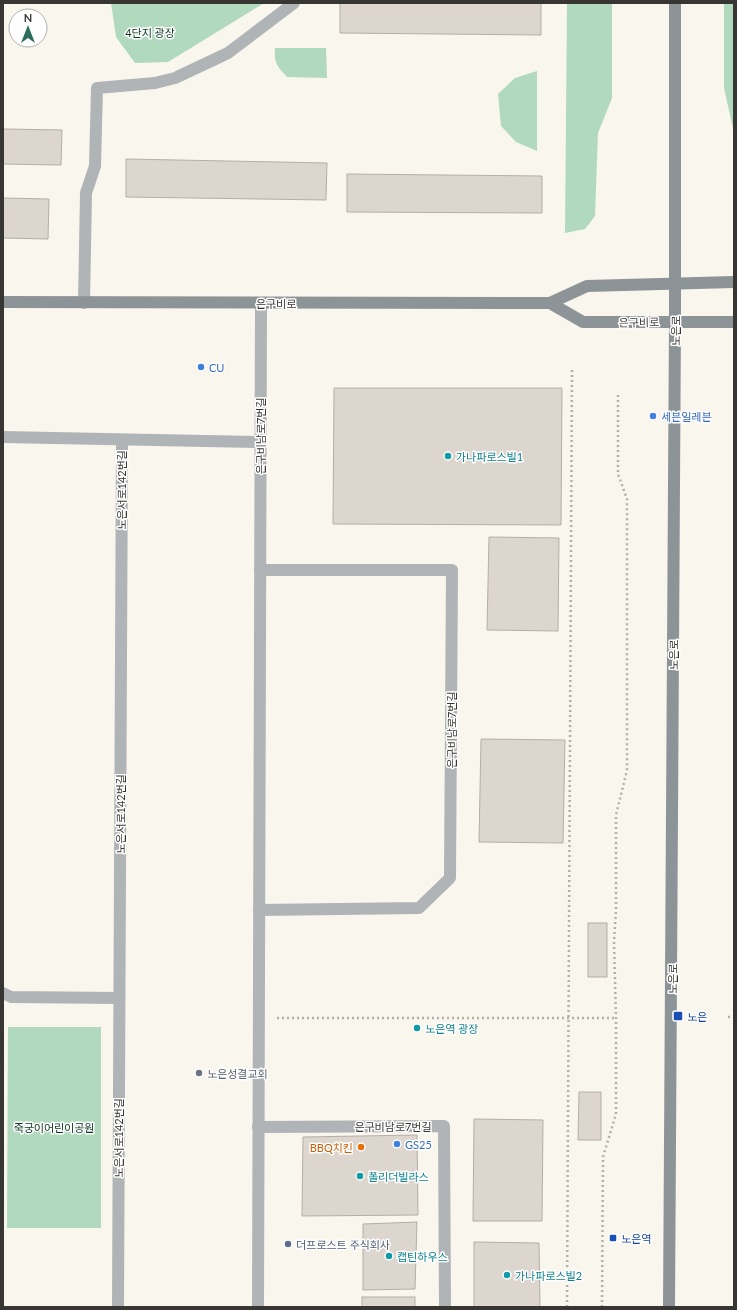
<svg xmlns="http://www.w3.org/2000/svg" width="737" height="1310" font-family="Lato,'Noto Sans KR',sans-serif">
  <rect width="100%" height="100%" fill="#f9f6ed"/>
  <!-- green -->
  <g fill="#b1d9be">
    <path d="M 111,3 L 264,3 L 168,62 L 135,63 L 116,37 Z"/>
    <path d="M 567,3 L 612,3 L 612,98 L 598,133 L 595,216 L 585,229 L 565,233 Z"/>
    <path d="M 724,3 L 734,3 L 734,133 L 724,88 Z"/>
    <path d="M 275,48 L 326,48 L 327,78 L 287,77 C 277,66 274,63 275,48 Z"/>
    <path d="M 537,71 L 537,151 L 516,142 L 501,126 L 498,94 L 515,78 Z"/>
    <path d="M 8,1027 L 101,1027 L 101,1228 L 7,1228 Z"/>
  </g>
  <!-- building -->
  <g fill="#ddd6ce" stroke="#b4aea6">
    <path d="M 340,3 L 541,3 L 541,35 L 340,33 Z"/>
    <path d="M 3,129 L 62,130 L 61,165 L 3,164 Z"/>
    <path d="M 126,159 L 327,163 L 326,200 L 126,197 Z"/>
    <path d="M 347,174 L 542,176 L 542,213 L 347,212 Z"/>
    <path d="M 3,198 L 49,199 L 48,239 L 3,238 Z"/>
    <path d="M 334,388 L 562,388 L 561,525 L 333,524 Z"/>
    <path d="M 489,537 L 559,538 L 558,631 L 487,630 Z"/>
    <path d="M 481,739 L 565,740 L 563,843 L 479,842 Z"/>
    <rect x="588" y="923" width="19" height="54"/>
    <path d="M 579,1092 L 601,1092 L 601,1140 L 578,1140 Z"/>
    <path d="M 474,1119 L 543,1120 L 542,1221 L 473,1221 Z"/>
    <path d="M 417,1135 L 418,1215 L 302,1216 L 303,1137 Z"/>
    <path d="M 417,1222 L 415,1289 L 363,1290 L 363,1224 Z"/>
    <path d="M 474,1242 L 539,1243 L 540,1307 L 474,1307 Z"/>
    <rect x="362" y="1297" width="53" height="10"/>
  </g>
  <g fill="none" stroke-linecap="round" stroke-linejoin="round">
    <!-- path -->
    <g stroke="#b2b0a9" stroke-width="2.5" stroke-dasharray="2 3" stroke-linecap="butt">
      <path d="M 728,1017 L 734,1017"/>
      <path d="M 277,1018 L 616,1018"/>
      <path d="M 567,1307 L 572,367"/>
      <path d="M 602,1307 L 603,1157 L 616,1114 L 616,1018 L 614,942 L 616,909 L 616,815 L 627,770 L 627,499 L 618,474 L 618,395"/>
    </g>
    <!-- lane -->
    <path stroke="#b0b4b6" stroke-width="12" d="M 84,303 L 86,193 L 95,166 L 97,88 L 155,83 L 175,78 L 228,53 L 294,3"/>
    <!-- street -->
    <g stroke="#b0b4b6" stroke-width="12">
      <path d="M 3,437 L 260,442"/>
      <path d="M 259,910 L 419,908 L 450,878 L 452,570 L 260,570"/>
      <path d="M 3,993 L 11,997 L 119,998"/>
      <path d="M 258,1127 L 444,1126 L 445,1307"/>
      <path d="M 118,1307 L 122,440"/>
      <path d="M 258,1307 L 261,303"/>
    </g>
    <!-- secondary -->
    <g stroke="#8d9497" stroke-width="12">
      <path d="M 3,302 L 550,303 L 587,286 L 734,282"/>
      <path d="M 550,303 L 583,322 L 734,322"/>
      <path d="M 669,1307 L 675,321 L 675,3"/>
    </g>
  </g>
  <!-- markers -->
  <g fill="#3f7fe0" stroke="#fff" stroke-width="1.5">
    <circle cx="201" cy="367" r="4"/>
    <circle cx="653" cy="416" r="4"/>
    <circle cx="397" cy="1144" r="4"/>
  </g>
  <g fill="#0f9aa8" stroke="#fff" stroke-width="1.5">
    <circle cx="448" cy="456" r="4"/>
    <circle cx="417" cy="1028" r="4"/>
    <circle cx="360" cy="1176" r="4"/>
    <circle cx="389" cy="1256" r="4"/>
    <circle cx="507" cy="1275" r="4"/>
  </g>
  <g fill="#1a4fb4" stroke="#fff" stroke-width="1.5">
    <rect x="673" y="1011" width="10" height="10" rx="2"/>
    <rect x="609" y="1234" width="8" height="8" rx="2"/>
  </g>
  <circle fill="#6b7280" stroke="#fff" stroke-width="1.5" cx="199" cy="1073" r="4"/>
  <circle fill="#e8710a" stroke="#fff" stroke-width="1.5" cx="361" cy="1147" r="4"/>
  <circle fill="#5c6f8a" stroke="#fff" stroke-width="1.5" cx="288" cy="1244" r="4"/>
  <g text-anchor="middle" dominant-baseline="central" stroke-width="3" stroke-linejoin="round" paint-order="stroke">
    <!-- park labels -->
    <g font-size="11" fill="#09361f" stroke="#fff">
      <text x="150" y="32">4단지 광장</text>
      <text x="54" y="1127">죽궁이어린이공원</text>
    </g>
    <!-- street labels -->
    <g font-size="11" fill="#373632" stroke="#fff">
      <text x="276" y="303">은구비로</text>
      <text transform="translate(639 322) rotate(-1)">은구비로</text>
      <text transform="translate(675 331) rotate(-90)">노은로</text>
      <text transform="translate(260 436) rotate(-90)">은구비남로7번길</text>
      <text transform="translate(121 490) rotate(-90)">노은서로142번길</text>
      <text transform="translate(673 655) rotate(-90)">노은로</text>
      <text transform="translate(451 730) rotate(-90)">은구비남로7번길</text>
      <text transform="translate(120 814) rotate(-90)">노은서로142번길</text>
      <text transform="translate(672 979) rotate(-90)">노은로</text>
      <text x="393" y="1126">은구비남로7번길</text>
      <text transform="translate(118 1138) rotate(-90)">노은서로142번길</text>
    </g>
    <!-- shop labels -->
    <g font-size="11" fill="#366cbe" stroke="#fff" text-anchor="start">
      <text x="209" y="367">CU</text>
      <text x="661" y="416">세븐일레븐</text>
      <text x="405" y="1144">GS25</text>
    </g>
    <!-- culture labels -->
    <g font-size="11" fill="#0d838f" stroke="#fff" text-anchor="start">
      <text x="456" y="456">가나파로스빌1</text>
      <text x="425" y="1028">노은역 광장</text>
      <text x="368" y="1176">폴리더빌라스</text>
      <text x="397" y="1256">캡틴하우스</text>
      <text x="515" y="1275">가나파로스빌2</text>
    </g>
    <!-- transit labels -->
    <g font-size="11" fill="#164399" stroke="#fff" text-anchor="start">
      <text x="687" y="1016">노은</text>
      <text x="621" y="1238">노은역</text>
    </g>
    <!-- worship labels -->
    <g font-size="11" fill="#5b616d" stroke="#fff" text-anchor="start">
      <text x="207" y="1073">노은성결교회</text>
    </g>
    <!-- food labels -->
    <g font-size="11" fill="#c56008" stroke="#fff" text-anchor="end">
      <text x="353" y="1147">BBQ치킨</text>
    </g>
    <!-- service labels -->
    <g font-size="11" fill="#4e5e75" stroke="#fff" text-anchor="start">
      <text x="296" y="1244">더프로스트 주식회사</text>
    </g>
  </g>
  <!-- border -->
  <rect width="737" height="1310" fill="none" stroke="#373632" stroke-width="8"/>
  <!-- north arrow -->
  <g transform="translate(28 28)"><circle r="19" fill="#ffffff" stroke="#afafad"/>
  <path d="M0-3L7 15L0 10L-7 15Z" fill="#2d6d5b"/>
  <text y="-6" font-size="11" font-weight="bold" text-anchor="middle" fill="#373632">N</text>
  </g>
</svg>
